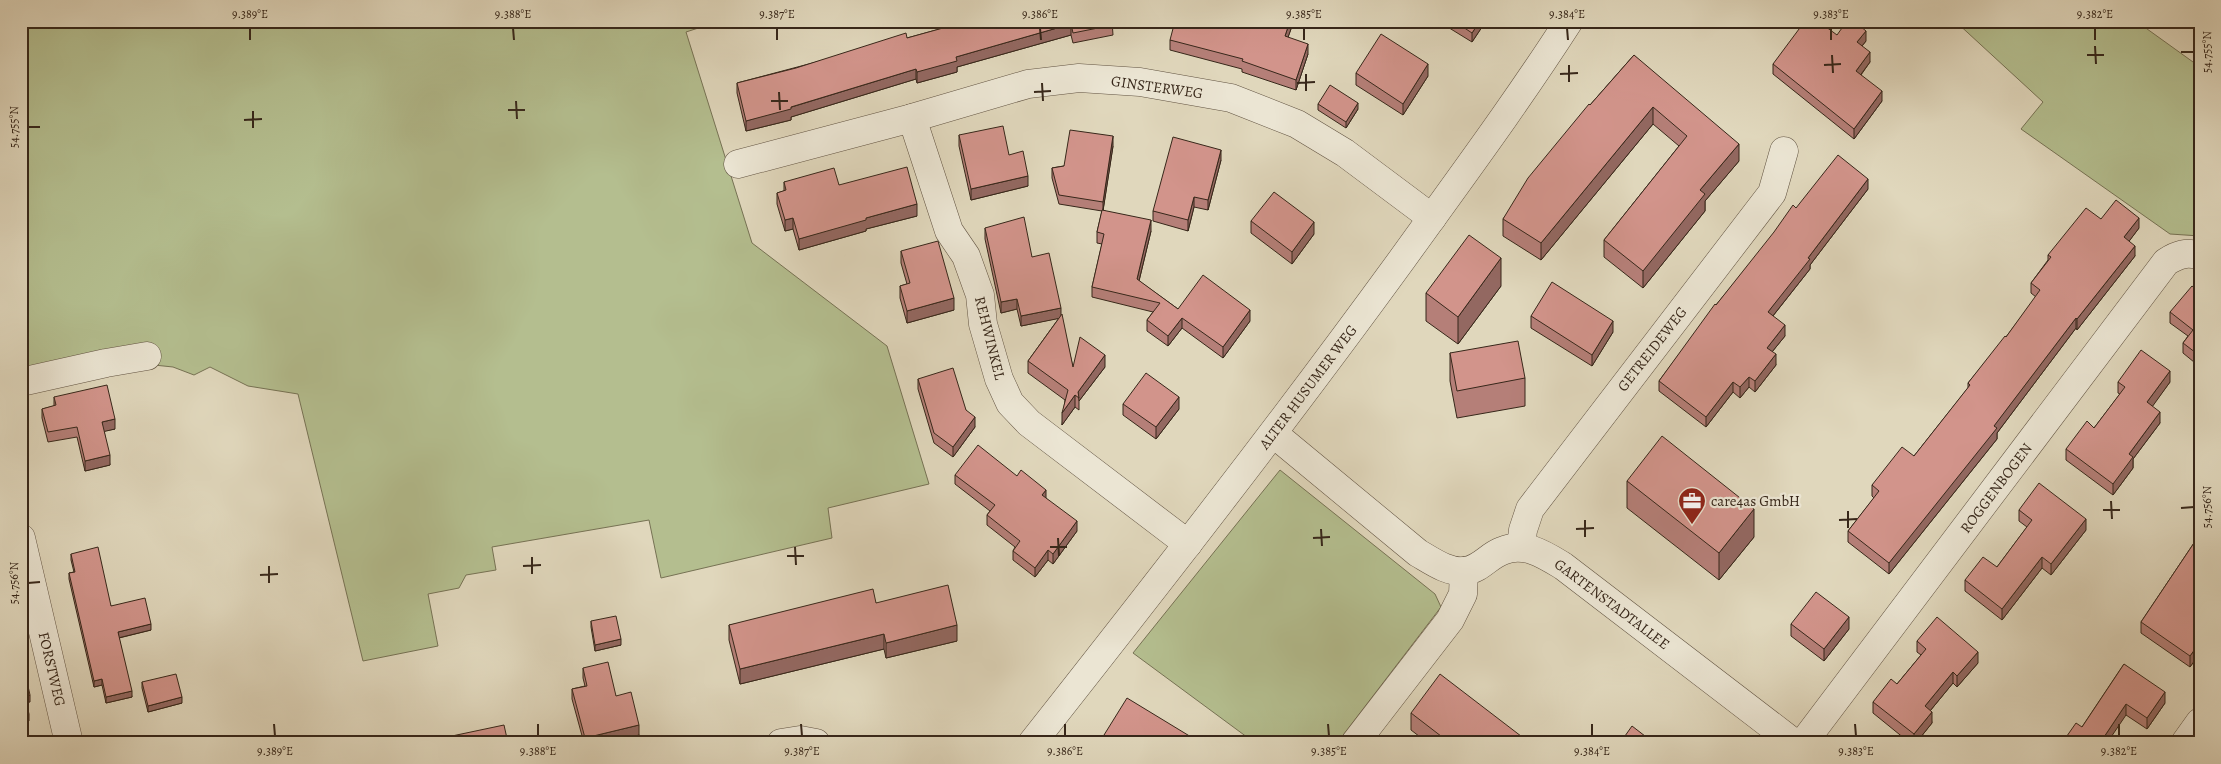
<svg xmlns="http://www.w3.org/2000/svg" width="2221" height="764" font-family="Alegreya,serif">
  <rect width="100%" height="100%" fill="#e0d7bc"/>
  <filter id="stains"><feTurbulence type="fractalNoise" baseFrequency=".004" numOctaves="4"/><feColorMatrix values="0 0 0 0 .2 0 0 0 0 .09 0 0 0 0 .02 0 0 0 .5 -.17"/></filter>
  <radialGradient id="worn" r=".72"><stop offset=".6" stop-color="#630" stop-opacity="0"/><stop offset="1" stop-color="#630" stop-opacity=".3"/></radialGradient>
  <!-- green -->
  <g fill="#b4be8f" stroke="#767254">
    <path d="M 21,21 L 720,21 L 686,32 L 752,243 L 887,346 L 929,484 L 828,508 L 832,538 L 661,578 L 649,520 L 492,547 L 496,570 L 466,575 L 459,588 L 428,594 L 438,646 L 363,661 L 298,394 L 248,386 L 210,367 L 194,375 L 173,367 L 154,365 L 21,391 Z"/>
    <path d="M 1955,21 L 2136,21 L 2200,67 L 2200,236 L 2170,234 L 2021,129 L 2043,102 Z"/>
    <path d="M 1280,470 L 1435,594 L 1441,607 L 1337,743 L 1255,743 L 1133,653 Z"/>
  </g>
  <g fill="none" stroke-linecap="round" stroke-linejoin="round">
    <!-- minor casing -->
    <g stroke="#615342" stroke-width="29">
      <g id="minor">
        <path d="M 912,118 L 949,231 L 966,256 L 980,295 L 983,324 L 999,379 L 1010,403 L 1029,423 L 1188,544"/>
        <path d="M 738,164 L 912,118 L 1028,84 L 1079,78 L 1140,82 L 1231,98 L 1297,124 L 1345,153 L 1432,218"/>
        <path d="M 21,382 L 106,363 L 147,356"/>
        <path d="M 1274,434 L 1418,553 C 1432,561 1448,573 1465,571 C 1481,569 1488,556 1502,551 C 1524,541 1545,555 1563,566 L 1794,743"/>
        <path d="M 21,538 L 69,743"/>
        <path d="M 1521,547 L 1523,530 L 1530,509 L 1772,193 L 1784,151"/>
        <path d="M 781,743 L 800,740 L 816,743"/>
        <path d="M 1355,743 L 1450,620 L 1463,594 L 1464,571"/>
        <path d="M 1803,743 L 2166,262 C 2177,255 2187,251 2200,256"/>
        <path d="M 2185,743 L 2200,722"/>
      </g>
    </g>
    <!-- tertiary casing -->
    <g stroke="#615342" stroke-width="29">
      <path id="tertiary" d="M 1032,743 C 1158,583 1283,423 1403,258 C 1459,180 1517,102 1569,21"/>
    </g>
    <!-- minor -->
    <use href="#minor" stroke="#ebe5d3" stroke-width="28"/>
    <!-- tertiary -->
    <use href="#tertiary" stroke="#ebe5d3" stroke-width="28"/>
  </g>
  <!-- wall -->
  <g fill="#b57f78" stroke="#37271a">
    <path d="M 958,21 L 1112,21 L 1113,35 L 1073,43 L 1071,35 L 957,67 L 957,72 L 917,83 L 916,79 L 791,117 L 791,120 L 746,131 L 737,93 L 737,83 L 907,38 L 958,24 Z"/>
    <path d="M 1292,21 L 1292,26 L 1288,37 L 1308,54 L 1296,90 L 1242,72 L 1242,69 L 1170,50 L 1170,40 Z"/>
    <path d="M 1446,21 L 1486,21 L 1472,42 L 1446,26 Z"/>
    <path d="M 1837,35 L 1866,41 L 1862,46 L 1870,62 L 1861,75 L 1882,101 L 1854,139 L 1773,74 L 1773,64 Z"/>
    <path d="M 1634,55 L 1739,161 L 1705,201 L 1705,211 L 1643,288 L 1604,257 L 1604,240 L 1679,146 L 1653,124 L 1541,260 L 1503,236 L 1503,219 L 1590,105 Z"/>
    <path d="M 1356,73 L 1428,76 L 1403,115 L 1356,85 Z"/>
    <path d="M 1318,104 L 1358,109 L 1346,128 L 1318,110 Z"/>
    <path d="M 959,135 L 1009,155 L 1028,186 L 971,200 L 959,146 Z"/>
    <path d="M 1113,146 L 1103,210 L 1151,231 L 1139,281 L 1178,309 L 1250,321 L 1223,358 L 1182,328 L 1168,346 L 1147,331 L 1147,320 L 1153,312 L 1092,297 L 1092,287 L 1102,244 L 1097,243 L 1097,232 L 1102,211 L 1059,204 L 1052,178 L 1052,168 L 1064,166 Z"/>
    <path d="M 1221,160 L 1208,210 L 1194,207 L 1188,231 L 1153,221 L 1153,211 Z"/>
    <path d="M 784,182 L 839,185 L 917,216 L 866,229 L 866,231 L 799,250 L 793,229 L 785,231 L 777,204 L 777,193 L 784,191 Z"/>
    <path d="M 1868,189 L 1810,265 L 1810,269 L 1773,316 L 1785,336 L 1772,352 L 1776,365 L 1755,392 L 1749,387 L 1740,398 L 1733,392 L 1706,427 L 1659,391 L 1659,381 L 1716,305 L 1796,208 Z"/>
    <path d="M 2101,219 L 2139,228 L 2129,241 L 2135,256 L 2077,330 L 2076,328 L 1997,433 L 1997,439 L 1889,574 L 1848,542 L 1848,531 L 1874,498 L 1872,496 L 1872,485 L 1914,456 L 1968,388 L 1968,383 L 2006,337 L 2036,297 L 2031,293 L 2031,283 L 2048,260 L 2048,255 Z"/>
    <path d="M 1251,221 L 1314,234 L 1292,264 L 1251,233 Z"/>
    <path d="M 985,228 L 1032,257 L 1061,317 L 1073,367 L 1105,367 L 1079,401 L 1079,410 L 1075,407 L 1062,425 L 1065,400 L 1028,373 L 1028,361 L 1059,318 L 1021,326 L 1017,309 L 1001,313 L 985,239 Z"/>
    <path d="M 901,251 L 954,310 L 907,323 L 900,298 L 900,286 L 907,284 L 901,263 Z"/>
    <path d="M 1501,286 L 1458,344 L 1426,321 L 1426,293 Z"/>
    <path d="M 2200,292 L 2200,367 L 2183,353 L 2183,343 L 2188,336 L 2170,323 L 2170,312 Z"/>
    <path d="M 1531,316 L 1613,332 L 1592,366 L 1531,328 Z"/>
    <path d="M 1450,353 L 1525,378 L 1525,406 L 1457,418 L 1450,381 Z"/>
    <path d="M 918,379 L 966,410 L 975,427 L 953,457 L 934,443 L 918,389 Z"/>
    <path d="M 2118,382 L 2170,382 L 2152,406 L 2160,423 L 2133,459 L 2133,468 L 2113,495 L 2066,460 L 2066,449 L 2094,428 L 2120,394 L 2118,393 Z"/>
    <path d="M 54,397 L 115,429 L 104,431 L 110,465 L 85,471 L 77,437 L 48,442 L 42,418 L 42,409 L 54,406 Z"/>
    <path d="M 1123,404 L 1179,409 L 1156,439 L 1123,415 Z"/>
    <path d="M 955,475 L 1046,498 L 1077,531 L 1053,564 L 1048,560 L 1035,577 L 1013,560 L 1013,551 L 1015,547 L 987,525 L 987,515 L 990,511 L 955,484 Z"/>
    <path d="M 1627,481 L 1754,537 L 1719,580 L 1627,508 Z"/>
    <path d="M 2019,510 L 2086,530 L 2051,575 L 2042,568 L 2002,620 L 1965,591 L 1965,580 L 1997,567 L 2027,527 L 2019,521 Z"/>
    <path d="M 2200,534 L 2200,653 L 2190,667 L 2141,633 L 2141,622 Z"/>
    <path d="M 71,554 L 111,606 L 151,630 L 119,638 L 132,697 L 106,703 L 102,685 L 94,687 L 69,579 L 69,573 L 74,572 L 71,560 Z"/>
    <path d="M 876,603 L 957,641 L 886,658 L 884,649 L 740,684 L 729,640 L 729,625 Z"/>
    <path d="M 591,621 L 621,645 L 595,651 L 591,627 Z"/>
    <path d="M 1791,624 L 1849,629 L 1824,661 L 1791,636 Z"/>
    <path d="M 1917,641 L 1978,663 L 1957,687 L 1953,683 L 1930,711 L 1932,723 L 1916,743 L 1910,743 L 1873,713 L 1873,702 L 1897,684 L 1921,655 L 1917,652 Z"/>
    <path d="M 2124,664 L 2165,703 L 2147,729 L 2126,715 L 2082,727 Z"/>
    <path d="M 583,668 L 616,696 L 639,735 L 607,743 L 584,743 L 572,699 L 572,689 L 585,686 L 583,678 Z"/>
    <path d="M 142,682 L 182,703 L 148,712 L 142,688 Z"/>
    <path d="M 1411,713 L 1530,743 L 1428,743 L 1411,730 Z"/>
    <path d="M 1104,735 L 1201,743 L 1104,743 Z"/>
  </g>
  <!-- shaded-wall -->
  <g fill="#936861" stroke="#37271a">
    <path d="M 1290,21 L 1292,21 L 1292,26 L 1285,46 L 1285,36 Z"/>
    <path d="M 1480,21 L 1486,21 L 1472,42 L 1472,33 Z"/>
    <path d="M 1071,24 L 1071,35 L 957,67 L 957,72 L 917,83 L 917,72 L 956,57 Z"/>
    <path d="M 1866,31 L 1866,41 L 1857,52 L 1857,42 Z"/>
    <path d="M 1308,44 L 1308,54 L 1296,90 L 1296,80 Z"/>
    <path d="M 1870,52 L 1870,62 L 1856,81 L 1856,71 Z"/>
    <path d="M 1428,64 L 1428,76 L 1403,115 L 1403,104 Z"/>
    <path d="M 916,69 L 916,79 L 791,117 L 791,120 L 746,131 L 746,121 Z"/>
    <path d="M 1882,91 L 1882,101 L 1854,139 L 1854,129 Z"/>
    <path d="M 1358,103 L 1358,109 L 1346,128 L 1346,122 Z"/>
    <path d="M 1653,107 L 1653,124 L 1541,260 L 1541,243 Z"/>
    <path d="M 1113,136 L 1113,146 L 1103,211 L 1103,202 Z"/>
    <path d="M 1739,144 L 1739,161 L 1705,201 L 1705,211 L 1643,288 L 1643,271 L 1700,190 Z"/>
    <path d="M 1221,150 L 1221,160 L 1208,210 L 1208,200 Z"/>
    <path d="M 1028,176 L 1028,186 L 971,200 L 971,189 Z"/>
    <path d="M 1868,179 L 1868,189 L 1810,265 L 1810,269 L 1768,322 L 1768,312 L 1808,258 Z"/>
    <path d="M 1194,197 L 1194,207 L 1188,231 L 1188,220 Z"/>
    <path d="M 917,204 L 917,216 L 866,229 L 866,231 L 799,250 L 799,239 L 866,218 Z"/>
    <path d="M 793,218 L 793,229 L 785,231 L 785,220 Z"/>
    <path d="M 2139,218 L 2139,228 L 2124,248 L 2124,237 Z"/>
    <path d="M 1151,220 L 1151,231 L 1137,289 L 1137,279 Z"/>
    <path d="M 1314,222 L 1314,234 L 1292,264 L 1292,252 Z"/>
    <path d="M 2135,246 L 2135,256 L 2077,330 L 2077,319 Z"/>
    <path d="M 1501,258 L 1501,286 L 1458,344 L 1458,317 Z"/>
    <path d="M 954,298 L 954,310 L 907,323 L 907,311 Z"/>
    <path d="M 1017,299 L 1017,309 L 1001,313 L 1001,302 Z"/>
    <path d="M 1061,308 L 1061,318 L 1021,326 L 1021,316 Z"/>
    <path d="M 1250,310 L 1250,321 L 1223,358 L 1223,347 Z"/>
    <path d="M 1182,318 L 1182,328 L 1168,346 L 1168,336 Z"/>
    <path d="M 2076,318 L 2076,328 L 1997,433 L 1997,439 L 1889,574 L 1889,563 Z"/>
    <path d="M 1613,321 L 1613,332 L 1592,366 L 1592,355 Z"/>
    <path d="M 1785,325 L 1785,336 L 1767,358 L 1767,348 Z"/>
    <path d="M 1776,354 L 1776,365 L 1755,392 L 1755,381 Z"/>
    <path d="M 1105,355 L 1105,367 L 1079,401 L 1078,392 Z"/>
    <path d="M 2170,371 L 2170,382 L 2147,414 L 2147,402 Z"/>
    <path d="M 1749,377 L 1749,387 L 1740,398 L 1740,387 Z"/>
    <path d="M 1733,382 L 1733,392 L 1706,427 L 1706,417 Z"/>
    <path d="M 1075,395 L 1075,407 L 1062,425 L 1062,413 Z"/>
    <path d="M 1179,397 L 1179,409 L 1156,439 L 1156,427 Z"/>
    <path d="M 2160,412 L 2160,423 L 2133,459 L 2133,468 L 2113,495 L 2113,484 L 2129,454 Z"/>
    <path d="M 975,417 L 975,427 L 953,457 L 953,447 Z"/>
    <path d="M 115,419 L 115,429 L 102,432 L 102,422 Z"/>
    <path d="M 110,455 L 110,465 L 85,471 L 85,461 Z"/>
    <path d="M 1046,490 L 1046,499 L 1042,495 Z"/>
    <path d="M 1754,509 L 1754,537 L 1719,580 L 1719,553 Z"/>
    <path d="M 2086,519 L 2086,530 L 2051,575 L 2051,564 Z"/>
    <path d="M 1077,521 L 1077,531 L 1053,564 L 1053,554 Z"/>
    <path d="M 1048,550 L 1048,560 L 1035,577 L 1035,568 Z"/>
    <path d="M 2042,557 L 2042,568 L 2002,620 L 2002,609 Z"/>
    <path d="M 1849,617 L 1849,629 L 1824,661 L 1824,649 Z"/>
    <path d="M 151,624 L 151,630 L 118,638 L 118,632 Z"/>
    <path d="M 957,625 L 957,641 L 886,658 L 886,643 Z"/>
    <path d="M 884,634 L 884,649 L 740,684 L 740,669 Z"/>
    <path d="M 621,639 L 621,645 L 595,651 L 595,645 Z"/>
    <path d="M 2200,642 L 2200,653 L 2190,667 L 2190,656 Z"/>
    <path d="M 1978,652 L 1978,663 L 1957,687 L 1957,676 Z"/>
    <path d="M 1953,672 L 1953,683 L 1925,717 L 1925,706 Z"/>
    <path d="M 102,679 L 102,685 L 94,687 L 94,681 Z"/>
    <path d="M 132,691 L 132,697 L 106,703 L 106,697 Z"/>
    <path d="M 2165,692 L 2165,703 L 2147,729 L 2147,718 Z"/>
    <path d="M 30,695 L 30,702 L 25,703 L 25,697 Z"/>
    <path d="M 182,697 L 182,703 L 148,712 L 148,706 Z"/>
    <path d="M 2126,704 L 2126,715 L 2107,743 L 2102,743 L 2102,740 Z"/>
    <path d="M 1932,712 L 1932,723 L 1916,743 L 1914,743 L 1914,734 Z"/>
    <path d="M 29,714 L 29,721 L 21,722 L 21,716 Z"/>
    <path d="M 639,725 L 639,735 L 607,743 L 585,743 L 585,738 Z"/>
  </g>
  <!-- building -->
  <g fill="#d2948b" stroke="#37271a">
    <path d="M 960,21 L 1112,21 L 1113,25 L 1073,33 L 1071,24 L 956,57 L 957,61 L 917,72 L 916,69 L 791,107 L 791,109 L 746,121 L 737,83 L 796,68 L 906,33 L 907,38 L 961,23 Z"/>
    <path d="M 1175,21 L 1290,21 L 1285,36 L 1308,44 L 1296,80 L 1242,61 L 1243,59 L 1170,40 Z"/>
    <path d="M 1454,21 L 1480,21 L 1472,33 Z"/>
    <path d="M 1805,21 L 1818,21 L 1837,35 L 1847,21 L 1854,21 L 1866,31 L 1857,42 L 1870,52 L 1856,71 L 1882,91 L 1854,129 L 1773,64 Z"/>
    <path d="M 1381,34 L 1428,64 L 1403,104 L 1356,73 Z"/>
    <path d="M 1634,55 L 1739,144 L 1700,190 L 1705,194 L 1643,271 L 1604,240 L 1687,136 L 1653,107 L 1541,243 L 1503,219 L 1528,178 L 1589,104 L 1590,105 Z"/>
    <path d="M 1330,85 L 1358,103 L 1346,122 L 1318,104 Z"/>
    <path d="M 1003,126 L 1009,155 L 1023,151 L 1028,176 L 971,189 L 959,135 Z"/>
    <path d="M 1070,130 L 1113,136 L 1103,202 L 1059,195 L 1052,168 L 1064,166 Z"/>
    <path d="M 1173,137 L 1221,150 L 1208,200 L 1194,197 L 1188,220 L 1153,211 Z"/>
    <path d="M 1838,155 L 1868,179 L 1808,258 L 1810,259 L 1768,312 L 1785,325 L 1767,348 L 1776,354 L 1755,381 L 1749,377 L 1740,387 L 1733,382 L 1706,417 L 1659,381 L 1715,304 L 1716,305 L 1774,232 L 1793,205 L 1796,208 Z"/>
    <path d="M 907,167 L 917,204 L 866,218 L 866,220 L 799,239 L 793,218 L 785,220 L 777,193 L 786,190 L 784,182 L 834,168 L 839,185 Z"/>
    <path d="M 1274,192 L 1314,222 L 1292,252 L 1251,221 Z"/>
    <path d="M 2116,200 L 2139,218 L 2124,237 L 2135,246 L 2077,319 L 2076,318 L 1994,426 L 1997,428 L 1889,563 L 1848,531 L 1879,491 L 1872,485 L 1902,447 L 1914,456 L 1970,385 L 1968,383 L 2005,336 L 2006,337 L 2040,290 L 2031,283 L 2051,257 L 2048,255 L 2086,208 L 2101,219 Z"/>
    <path d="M 1102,210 L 1151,220 L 1137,279 L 1178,309 L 1203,275 L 1250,310 L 1223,347 L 1182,318 L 1168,336 L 1147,320 L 1160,303 L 1092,287 L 1104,234 L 1097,232 Z"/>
    <path d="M 1024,217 L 1032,257 L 1049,253 L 1061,308 L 1021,316 L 1017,299 L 1001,302 L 985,228 Z"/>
    <path d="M 1469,235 L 1501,258 L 1458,317 L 1426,293 Z"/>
    <path d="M 938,241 L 954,298 L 907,311 L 900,286 L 910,283 L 901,251 Z"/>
    <path d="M 1552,282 L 1613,321 L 1592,355 L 1531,316 Z"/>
    <path d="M 2192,286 L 2200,292 L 2200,356 L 2183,343 L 2193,330 L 2170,312 Z"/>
    <path d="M 1062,314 L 1073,367 L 1080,337 L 1105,355 L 1078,392 L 1079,398 L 1075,395 L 1062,413 L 1068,390 L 1028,361 Z"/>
    <path d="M 1518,341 L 1525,378 L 1457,391 L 1450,353 Z"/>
    <path d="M 2141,350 L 2170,371 L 2147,402 L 2160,412 L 2129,454 L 2133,457 L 2113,484 L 2066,449 L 2087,421 L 2094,428 L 2125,387 L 2118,382 Z"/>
    <path d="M 953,368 L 966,410 L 975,417 L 953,447 L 934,433 L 918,379 Z"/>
    <path d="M 1146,373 L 1179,397 L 1156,427 L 1123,404 Z"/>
    <path d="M 107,385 L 115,419 L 102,422 L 110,455 L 85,461 L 77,427 L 48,432 L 42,409 L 56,405 L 54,397 Z"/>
    <path d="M 1662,436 L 1754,509 L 1719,553 L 1627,481 Z"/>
    <path d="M 978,445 L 1017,476 L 1021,470 L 1046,490 L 1042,495 L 1077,521 L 1053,554 L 1048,550 L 1035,568 L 1013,551 L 1020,541 L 987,515 L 995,505 L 955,475 Z"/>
    <path d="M 2039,483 L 2086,519 L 2051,564 L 2042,557 L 2002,609 L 1965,580 L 1983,557 L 1997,567 L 2032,520 L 2019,510 Z"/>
    <path d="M 2200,534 L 2200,642 L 2190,656 L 2141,622 Z"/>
    <path d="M 98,547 L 111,606 L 145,598 L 151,624 L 118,632 L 132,691 L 106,697 L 102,679 L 94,681 L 69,573 L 75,572 L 71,554 Z"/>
    <path d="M 948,585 L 957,625 L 886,643 L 884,634 L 740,669 L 729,625 L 873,589 L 876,603 Z"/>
    <path d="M 1816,592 L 1849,617 L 1824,649 L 1791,624 Z"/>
    <path d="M 616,616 L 621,639 L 595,645 L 591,621 Z"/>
    <path d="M 1937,617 L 1978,652 L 1957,676 L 1953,672 L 1925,706 L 1932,712 L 1914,734 L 1873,702 L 1891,679 L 1897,684 L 1926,649 L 1917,641 Z"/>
    <path d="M 21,655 L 30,695 L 25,697 L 29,714 L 21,716 Z"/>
    <path d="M 608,662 L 616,696 L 631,692 L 639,725 L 585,738 L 572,689 L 587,686 L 583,668 Z"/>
    <path d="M 2124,664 L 2165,692 L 2147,718 L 2126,704 L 2102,740 L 2105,743 L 2062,743 L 2076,723 L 2082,727 Z"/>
    <path d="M 176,674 L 182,697 L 148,706 L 142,682 Z"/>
    <path d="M 1440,674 L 1530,743 L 1450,743 L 1411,713 Z"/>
    <path d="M 1127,698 L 1201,743 L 1117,743 L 1104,735 Z"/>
    <path d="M 504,725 L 508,743 L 434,743 L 433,740 Z"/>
    <path d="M 1632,726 L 1654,743 L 1620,743 Z"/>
    <path d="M 386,736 L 387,743 L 362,743 L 361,741 Z"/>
  </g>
  <!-- ticks -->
  <path fill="none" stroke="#37271a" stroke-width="2" d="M 250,28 L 250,40M 513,28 L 514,40M 777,28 L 777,40M 1040,28 L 1041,40M 1304,28 L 1304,40M 1567,28 L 1568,40M 1831,28 L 1831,40M 2095,28 L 2095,40M 2095,46 L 2096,64M 2181,52 L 2194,52M 1832,55 L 1833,73M 2087,55 L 2104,55M 1569,65 L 1569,82M 1824,65 L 1841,64M 1306,74 L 1306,91M 1560,74 L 1578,73M 1042,83 L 1043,101M 1297,83 L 1315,82M 779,92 L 780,110M 1034,92 L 1051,91M 516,101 L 517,119M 771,101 L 788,101M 508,110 L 525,110M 253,111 L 253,128M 244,120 L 262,119M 28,127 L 40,127M 2111,501 L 2112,519M 2181,508 L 2194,507M 2103,510 L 2120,510M 1848,511 L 1848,528M 1585,520 L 1585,537M 1839,520 L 1857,519M 1321,529 L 1322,546M 1576,529 L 1594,528M 1058,538 L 1059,556M 1313,538 L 1330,537M 795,547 L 796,565M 1050,547 L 1067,547M 787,556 L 804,556M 532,557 L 532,574M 269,566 L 269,583M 523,566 L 541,565M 260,575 L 278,574M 28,583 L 40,582M 274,724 L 275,736M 538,724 L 538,736M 801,724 L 802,736M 1065,724 L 1065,736M 1328,724 L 1329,736M 1592,724 L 1592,736M 1855,724 L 1856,736M 2119,724 L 2119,736"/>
  <!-- icons -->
  <defs>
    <g id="office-pin" transform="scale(1.4375)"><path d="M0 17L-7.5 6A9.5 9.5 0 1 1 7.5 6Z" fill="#8f2418" stroke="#ebe5d3"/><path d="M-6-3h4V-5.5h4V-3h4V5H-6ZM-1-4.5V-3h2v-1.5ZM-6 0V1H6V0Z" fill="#fff"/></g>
  </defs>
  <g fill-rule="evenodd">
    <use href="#office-pin" x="1692" y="501"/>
  </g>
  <g text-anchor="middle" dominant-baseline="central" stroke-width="4.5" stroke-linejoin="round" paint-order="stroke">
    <!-- street labels -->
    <g font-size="15" fill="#37271a" stroke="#ebe5d3">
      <text transform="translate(1157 87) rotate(8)">GINSTERWEG</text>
      <text transform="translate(990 338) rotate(76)">REHWINKEL</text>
      <text transform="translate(1652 349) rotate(-52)">GETREIDEWEG</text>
      <text transform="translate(1308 387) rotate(-53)">ALTER HUSUMER WEG</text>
      <text transform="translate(1996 488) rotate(-53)">ROGGENBOGEN</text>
      <text transform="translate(1612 604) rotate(37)">GARTENSTADTALLEE</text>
      <text transform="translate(52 669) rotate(77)">FORSTWEG</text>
    </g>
    <!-- poi labels -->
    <g font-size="15" fill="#37271a" stroke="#ebe5d3" text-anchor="start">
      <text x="1711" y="501">care4as GmbH</text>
    </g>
  </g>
  <!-- margin -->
  <rect width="2221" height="764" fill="none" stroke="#e0d7bc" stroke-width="55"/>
  <rect x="28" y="28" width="2166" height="708" fill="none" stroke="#37271a" stroke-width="2"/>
  <g font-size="12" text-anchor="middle" fill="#37271a">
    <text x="250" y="18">9.389°E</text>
    <text x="513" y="18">9.388°E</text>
    <text x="777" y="18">9.387°E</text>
    <text x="1040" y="18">9.386°E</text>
    <text x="1304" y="18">9.385°E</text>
    <text x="1567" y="18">9.384°E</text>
    <text x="1831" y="18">9.383°E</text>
    <text x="2095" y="18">9.382°E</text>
    <text transform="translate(2207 52) rotate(-90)" y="4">54.755°N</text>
    <text transform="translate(14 127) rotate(-90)" y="4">54.755°N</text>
    <text transform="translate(2207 507) rotate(-90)" y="4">54.756°N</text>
    <text transform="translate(14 583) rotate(-90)" y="4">54.756°N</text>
    <text x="275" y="755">9.389°E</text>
    <text x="538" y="755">9.388°E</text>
    <text x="802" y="755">9.387°E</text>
    <text x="1065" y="755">9.386°E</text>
    <text x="1329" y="755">9.385°E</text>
    <text x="1592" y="755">9.384°E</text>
    <text x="1856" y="755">9.383°E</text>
    <text x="2119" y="755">9.382°E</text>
  </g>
  <rect width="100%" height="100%" filter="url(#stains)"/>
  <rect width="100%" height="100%" fill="url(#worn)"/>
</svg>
